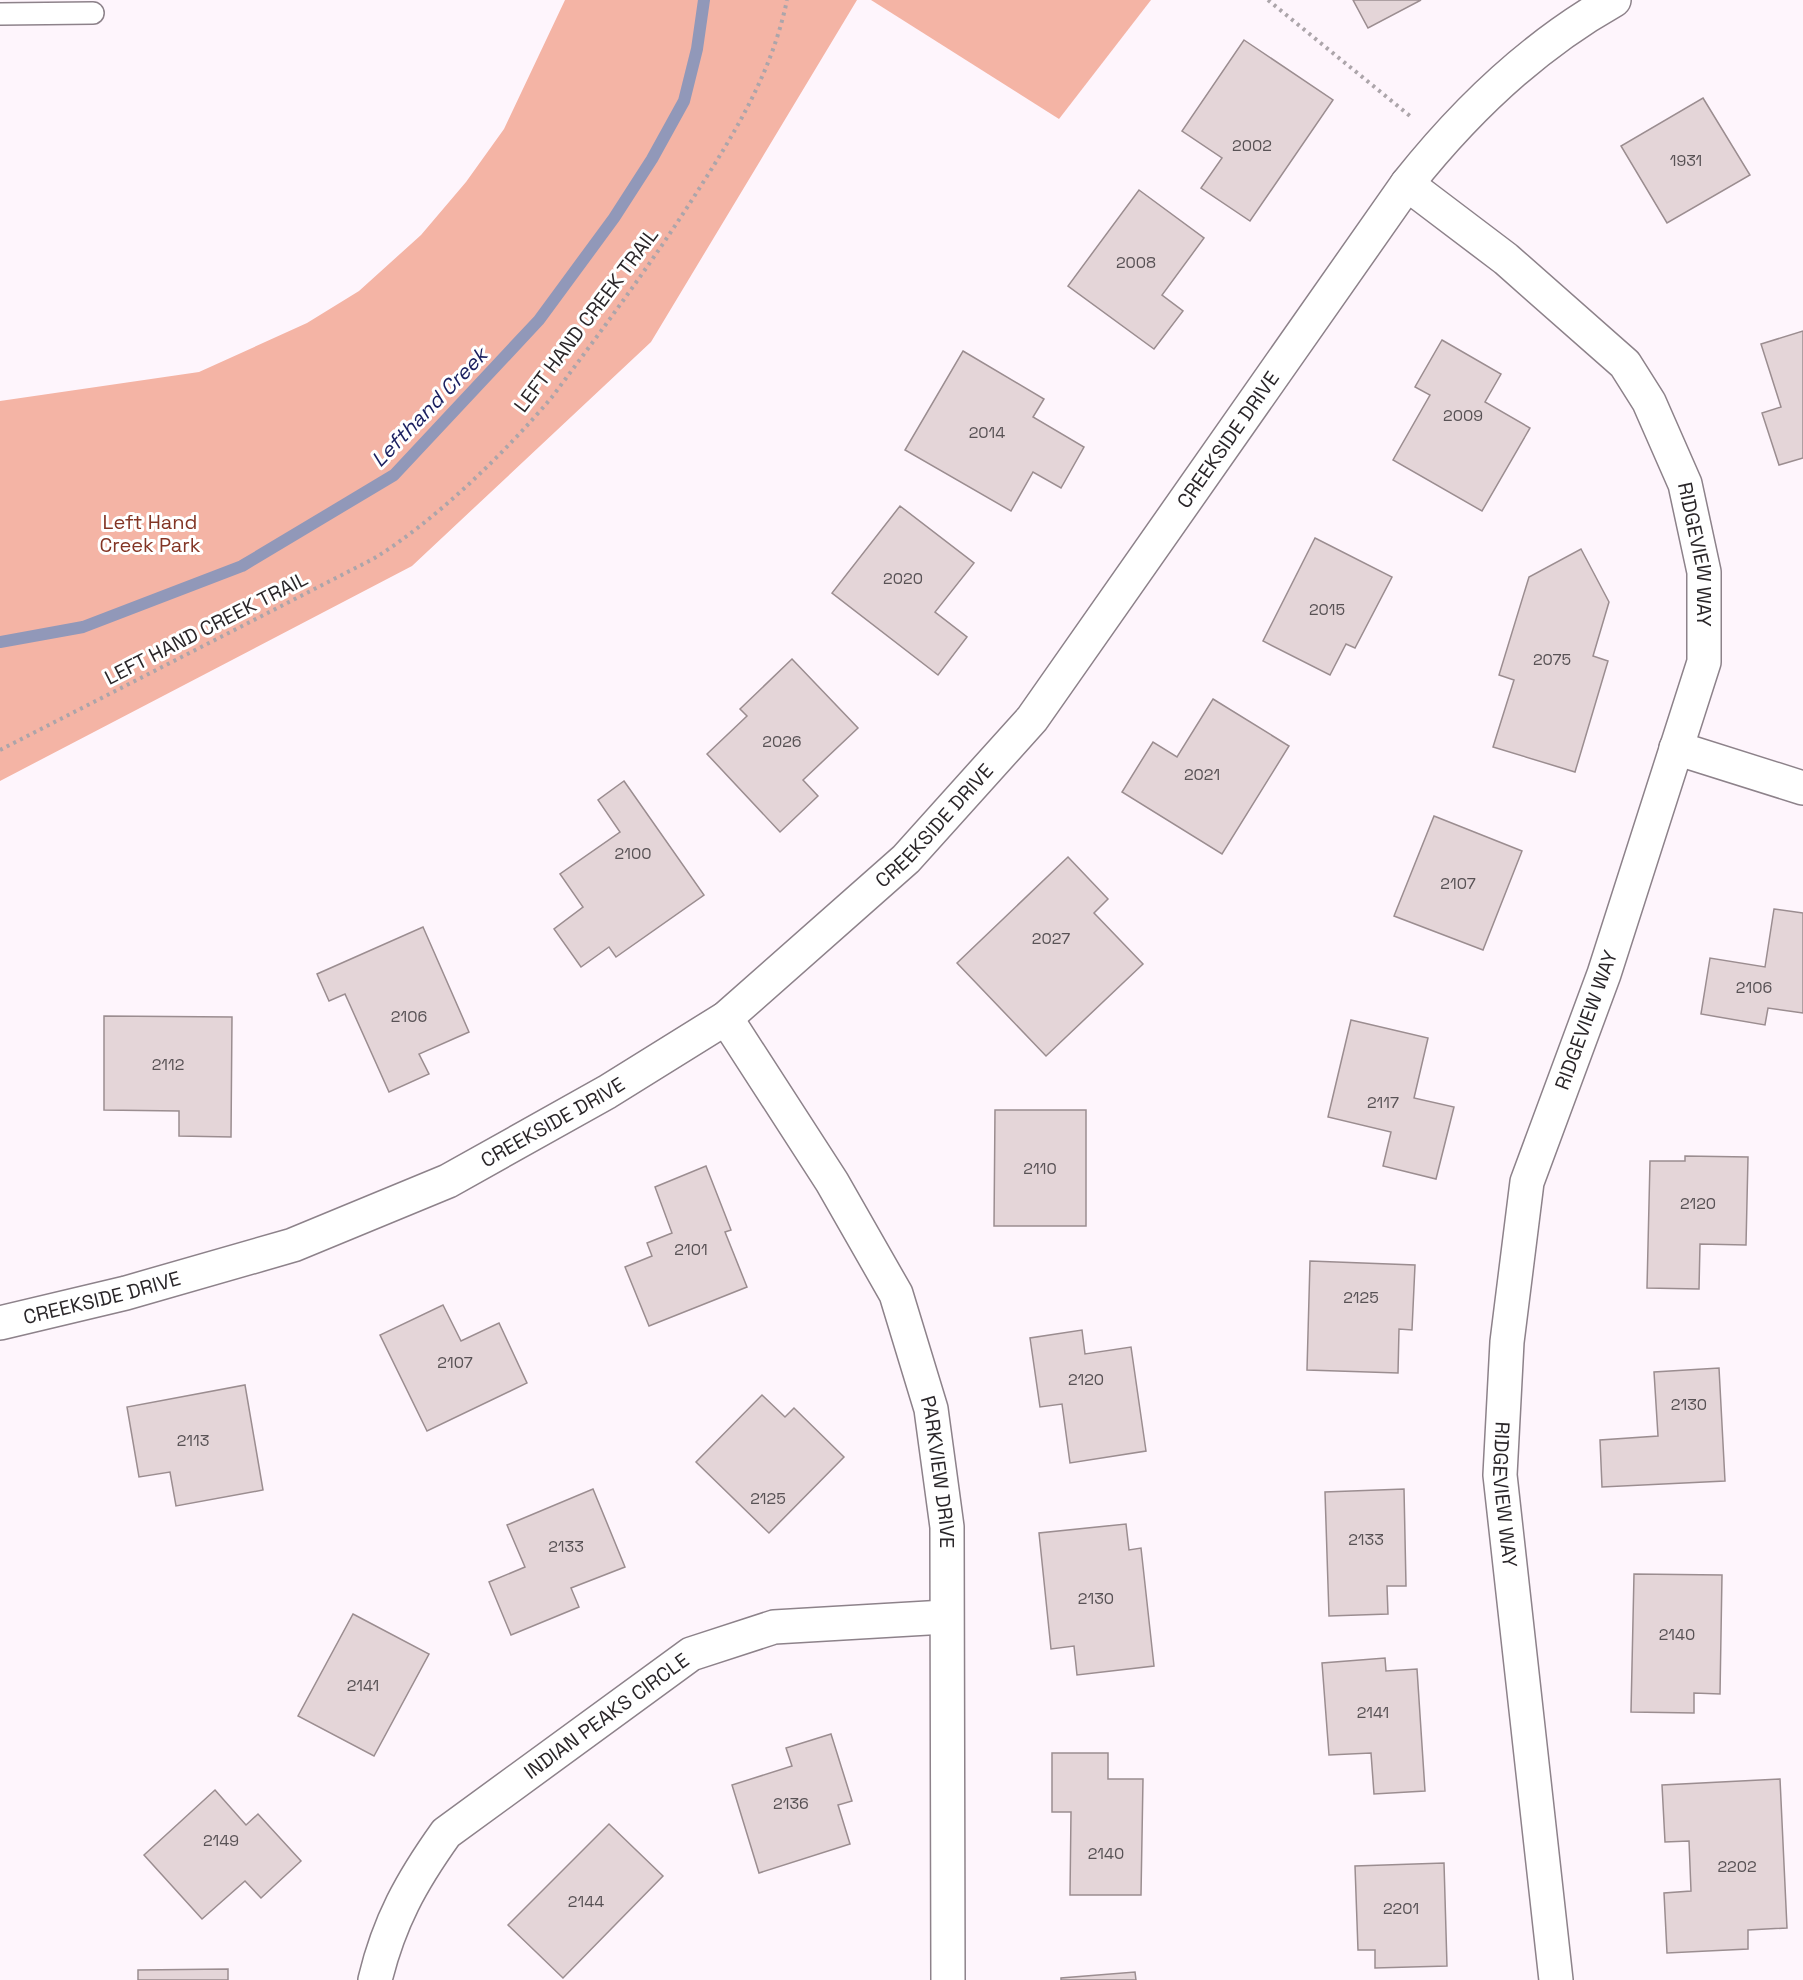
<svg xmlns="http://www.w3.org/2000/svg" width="1803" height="1980" font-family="'Space Grotesk',sans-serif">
  <rect width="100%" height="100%" fill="#fef5fc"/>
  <!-- green -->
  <g fill="#f4b4a5">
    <path d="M 565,0 L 857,0 L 651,342 L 412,566 L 0,781 L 0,401 L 199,372 L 307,323 L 359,291 L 421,235 L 466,182 L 504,129 Z"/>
    <path d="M 871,0 L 1151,0 L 1059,119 Z"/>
  </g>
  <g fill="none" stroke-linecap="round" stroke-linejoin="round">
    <!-- stream -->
    <path stroke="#9198b9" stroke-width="12" d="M 0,642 L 83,627 L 242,566 L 394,475 L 539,320 L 614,218 L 652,159 L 684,101 L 697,49 L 704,0"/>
  </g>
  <!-- building -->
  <g fill="#e4d5d8" stroke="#9b8d90" stroke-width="1.5">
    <path d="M 1353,0 L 1421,0 L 1368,28 Z"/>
    <path d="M 1244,40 L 1333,100 L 1250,221 L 1201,188 L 1222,158 L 1182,131 Z"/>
    <path d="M 1703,98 L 1750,175 L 1667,223 L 1621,146 Z"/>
    <path d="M 1139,190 L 1204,238 L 1162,295 L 1183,311 L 1154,349 L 1068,286 Z"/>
    <path d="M 1803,331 L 1803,458 L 1779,465 L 1762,413 L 1781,407 L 1761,344 Z"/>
    <path d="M 1442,340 L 1501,374 L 1485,402 L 1530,428 L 1482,511 L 1393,460 L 1430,395 L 1415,387 Z"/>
    <path d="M 963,351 L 1044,399 L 1033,417 L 1084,447 L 1061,488 L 1033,472 L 1011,511 L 905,450 Z"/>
    <path d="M 900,506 L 974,563 L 935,612 L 967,637 L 938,675 L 832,593 Z"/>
    <path d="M 1315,538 L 1392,577 L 1355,648 L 1346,644 L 1330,675 L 1263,641 Z"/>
    <path d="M 1581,549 L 1609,602 L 1593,656 L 1608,661 L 1575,772 L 1493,747 L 1514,680 L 1499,675 L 1529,577 Z"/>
    <path d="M 792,659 L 858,728 L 803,780 L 818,796 L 780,832 L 707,754 L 747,716 L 740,709 Z"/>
    <path d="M 1213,699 L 1289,746 L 1222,854 L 1122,792 L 1153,742 L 1177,757 Z"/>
    <path d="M 624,781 L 704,895 L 616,957 L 609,947 L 581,967 L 554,929 L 583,907 L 560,874 L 620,832 L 598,800 Z"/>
    <path d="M 1434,816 L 1522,851 L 1483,950 L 1394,916 Z"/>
    <path d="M 1068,857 L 1108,899 L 1094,913 L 1143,964 L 1046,1056 L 957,963 Z"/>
    <path d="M 1774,909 L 1803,913 L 1803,1013 L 1768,1008 L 1765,1025 L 1701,1014 L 1710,958 L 1765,967 Z"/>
    <path d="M 423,927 L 469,1032 L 419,1054 L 429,1074 L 389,1092 L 345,994 L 329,1001 L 317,974 Z"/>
    <path d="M 104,1016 L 232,1017 L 231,1137 L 179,1136 L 179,1111 L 104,1110 Z"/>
    <path d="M 1351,1020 L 1428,1038 L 1414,1098 L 1454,1107 L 1436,1179 L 1383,1166 L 1391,1132 L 1328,1117 Z"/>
    <path d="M 995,1110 L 1086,1110 L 1086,1226 L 994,1226 Z"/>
    <path d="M 1685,1156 L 1748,1157 L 1746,1245 L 1700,1244 L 1699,1289 L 1647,1288 L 1650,1161 L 1685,1161 Z"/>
    <path d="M 706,1166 L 731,1230 L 725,1232 L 747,1287 L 649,1326 L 625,1267 L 652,1256 L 647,1243 L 672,1233 L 655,1187 Z"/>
    <path d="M 1310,1261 L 1415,1265 L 1412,1330 L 1399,1329 L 1398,1373 L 1307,1370 Z"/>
    <path d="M 443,1305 L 461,1341 L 499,1323 L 527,1383 L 427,1431 L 380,1335 Z"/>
    <path d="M 1082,1330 L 1085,1354 L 1131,1347 L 1146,1451 L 1070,1463 L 1062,1404 L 1040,1407 L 1030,1338 Z"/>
    <path d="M 1719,1368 L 1725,1481 L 1602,1487 L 1600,1440 L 1658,1436 L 1654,1372 Z"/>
    <path d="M 245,1385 L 263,1490 L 176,1506 L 170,1472 L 139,1477 L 127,1407 Z"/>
    <path d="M 762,1395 L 785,1417 L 794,1408 L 844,1457 L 769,1533 L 696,1462 Z"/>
    <path d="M 593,1489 L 625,1567 L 571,1588 L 579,1607 L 511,1635 L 489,1582 L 525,1567 L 507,1525 Z"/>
    <path d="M 1404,1489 L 1406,1586 L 1387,1586 L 1388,1614 L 1329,1616 L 1325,1492 Z"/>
    <path d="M 1126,1524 L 1129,1550 L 1141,1548 L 1154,1666 L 1077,1675 L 1074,1646 L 1051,1649 L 1039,1533 Z"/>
    <path d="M 1634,1574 L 1722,1575 L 1720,1694 L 1694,1693 L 1694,1713 L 1631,1712 Z"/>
    <path d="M 353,1614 L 429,1654 L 374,1756 L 298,1716 Z"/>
    <path d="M 1385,1658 L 1386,1671 L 1417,1669 L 1425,1791 L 1374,1794 L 1371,1753 L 1329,1755 L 1322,1663 Z"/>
    <path d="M 831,1734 L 852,1801 L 838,1805 L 850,1844 L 759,1873 L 732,1785 L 792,1766 L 786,1748 Z"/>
    <path d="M 1052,1753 L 1108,1753 L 1108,1779 L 1143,1779 L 1141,1895 L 1070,1895 L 1071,1812 L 1052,1812 Z"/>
    <path d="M 1780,1779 L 1787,1928 L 1748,1930 L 1748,1949 L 1667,1953 L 1664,1893 L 1691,1891 L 1689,1841 L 1665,1842 L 1662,1785 Z"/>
    <path d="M 215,1790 L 246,1825 L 258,1814 L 301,1861 L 261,1898 L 245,1881 L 202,1919 L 144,1855 Z"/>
    <path d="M 609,1824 L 663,1876 L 563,1978 L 508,1925 Z"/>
    <path d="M 1444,1863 L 1447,1966 L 1375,1968 L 1375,1950 L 1358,1950 L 1355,1866 Z"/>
    <path d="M 228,1969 L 228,1980 L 138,1980 L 138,1970 Z"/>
    <path d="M 1135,1972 L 1136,1980 L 1061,1980 L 1061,1978 Z"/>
  </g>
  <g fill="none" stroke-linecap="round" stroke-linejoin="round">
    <!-- service casing -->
    <g stroke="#8d828a" stroke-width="24">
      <path id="service" d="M 0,14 L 93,13"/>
    </g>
    <!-- minor casing -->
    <g stroke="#8d828a" stroke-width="36">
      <g id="minor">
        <path id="s1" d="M 1407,184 L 1506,259 L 1625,364 L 1649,402 L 1685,484 L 1704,572 L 1704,662 L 1604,974 L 1527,1182 L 1507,1342 L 1500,1475 L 1556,1980"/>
        <path d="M 1676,748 L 1803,788"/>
        <path id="s2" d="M 726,1018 L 832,1182 L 896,1294 L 931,1409 L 947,1527 L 948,1980"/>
        <path id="s3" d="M 375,1980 C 389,1922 411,1882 446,1833 L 691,1654 L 774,1627 L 945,1617"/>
      </g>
    </g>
    <!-- tertiary casing -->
    <g stroke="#8d828a" stroke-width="36">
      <g id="tertiary">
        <path id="s4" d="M 0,1323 L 126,1293 L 293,1245 L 448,1181 L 607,1092 L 726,1018 L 906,859 L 1032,719 L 1407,184 C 1464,112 1534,45 1614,0"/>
      </g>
    </g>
    <!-- path -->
    <g stroke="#aca5aa" stroke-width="4" stroke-dasharray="3 4.5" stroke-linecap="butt">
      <path d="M 1268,0 L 1410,116"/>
      <path d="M 0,750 L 373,559 C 434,522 506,452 552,397 C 602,330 652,263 697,192 C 736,131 772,72 787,0"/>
    </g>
    <!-- service -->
    <use href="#service" stroke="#fff" stroke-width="21"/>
    <!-- minor -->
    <use href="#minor" stroke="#fff" stroke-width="33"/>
    <!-- tertiary -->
    <use href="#tertiary" stroke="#fff" stroke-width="33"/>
  </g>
  <g text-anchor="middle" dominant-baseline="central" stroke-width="6" stroke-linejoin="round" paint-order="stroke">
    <!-- number labels -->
    <g font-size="16" fill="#585255">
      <text x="1252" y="145">2002</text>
      <text x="1686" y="160">1931</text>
      <text x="1136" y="262">2008</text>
      <text x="1463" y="415">2009</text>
      <text x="987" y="432">2014</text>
      <text x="903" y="578">2020</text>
      <text x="1327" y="609">2015</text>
      <text x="1552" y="659">2075</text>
      <text x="782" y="741">2026</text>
      <text x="1202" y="774">2021</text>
      <text x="633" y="853">2100</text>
      <text x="1458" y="883">2107</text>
      <text x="1051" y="938">2027</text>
      <text x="1754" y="987">2106</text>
      <text x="409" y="1016">2106</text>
      <text x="168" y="1064">2112</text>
      <text x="1383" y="1102">2117</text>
      <text x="1040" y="1168">2110</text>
      <text x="1698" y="1203">2120</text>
      <text x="691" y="1249">2101</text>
      <text x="1361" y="1297">2125</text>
      <text x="455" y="1362">2107</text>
      <text x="1086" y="1379">2120</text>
      <text x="1689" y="1404">2130</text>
      <text x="193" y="1440">2113</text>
      <text x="768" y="1498">2125</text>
      <text x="1366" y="1539">2133</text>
      <text x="566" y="1546">2133</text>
      <text x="1096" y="1598">2130</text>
      <text x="1677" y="1634">2140</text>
      <text x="363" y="1685">2141</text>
      <text x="1373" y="1712">2141</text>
      <text x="791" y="1803">2136</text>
      <text x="221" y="1840">2149</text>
      <text x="1106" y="1853">2140</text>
      <text x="1737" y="1866">2202</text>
      <text x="586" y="1901">2144</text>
      <text x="1401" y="1908">2201</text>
    </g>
    <!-- street labels -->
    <g font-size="20" fill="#2a2629" stroke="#fff">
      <text transform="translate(586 320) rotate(-53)">LEFT HAND CREEK TRAIL</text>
      <text stroke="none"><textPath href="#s4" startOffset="1563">CREEKSIDE DRIVE</textPath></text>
      <text stroke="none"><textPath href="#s1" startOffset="489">RIDGEVIEW WAY</textPath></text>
      <text transform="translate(206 628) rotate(-27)">LEFT HAND CREEK TRAIL</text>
      <text stroke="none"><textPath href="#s4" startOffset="1077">CREEKSIDE DRIVE</textPath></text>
      <text transform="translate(1586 1020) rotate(-70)">RIDGEVIEW WAY</text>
      <text stroke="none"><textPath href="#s4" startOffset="591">CREEKSIDE DRIVE</textPath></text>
      <text stroke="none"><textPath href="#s4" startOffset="105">CREEKSIDE DRIVE</textPath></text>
      <text stroke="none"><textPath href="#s2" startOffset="508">PARKVIEW DRIVE</textPath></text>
      <text stroke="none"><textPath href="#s1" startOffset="1461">RIDGEVIEW WAY</textPath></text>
      <text stroke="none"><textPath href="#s3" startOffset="363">INDIAN PEAKS CIRCLE</textPath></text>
    </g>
    <!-- park labels -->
    <g font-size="20" fill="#833525" stroke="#fff">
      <text x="150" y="522">Left Hand<tspan x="150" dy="23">Creek Park</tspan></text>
    </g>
    <!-- water labels -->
    <g font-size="21" font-style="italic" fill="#1a1f5f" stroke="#fff">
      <text transform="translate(429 407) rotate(-46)">Lefthand Creek</text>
    </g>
  </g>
</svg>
